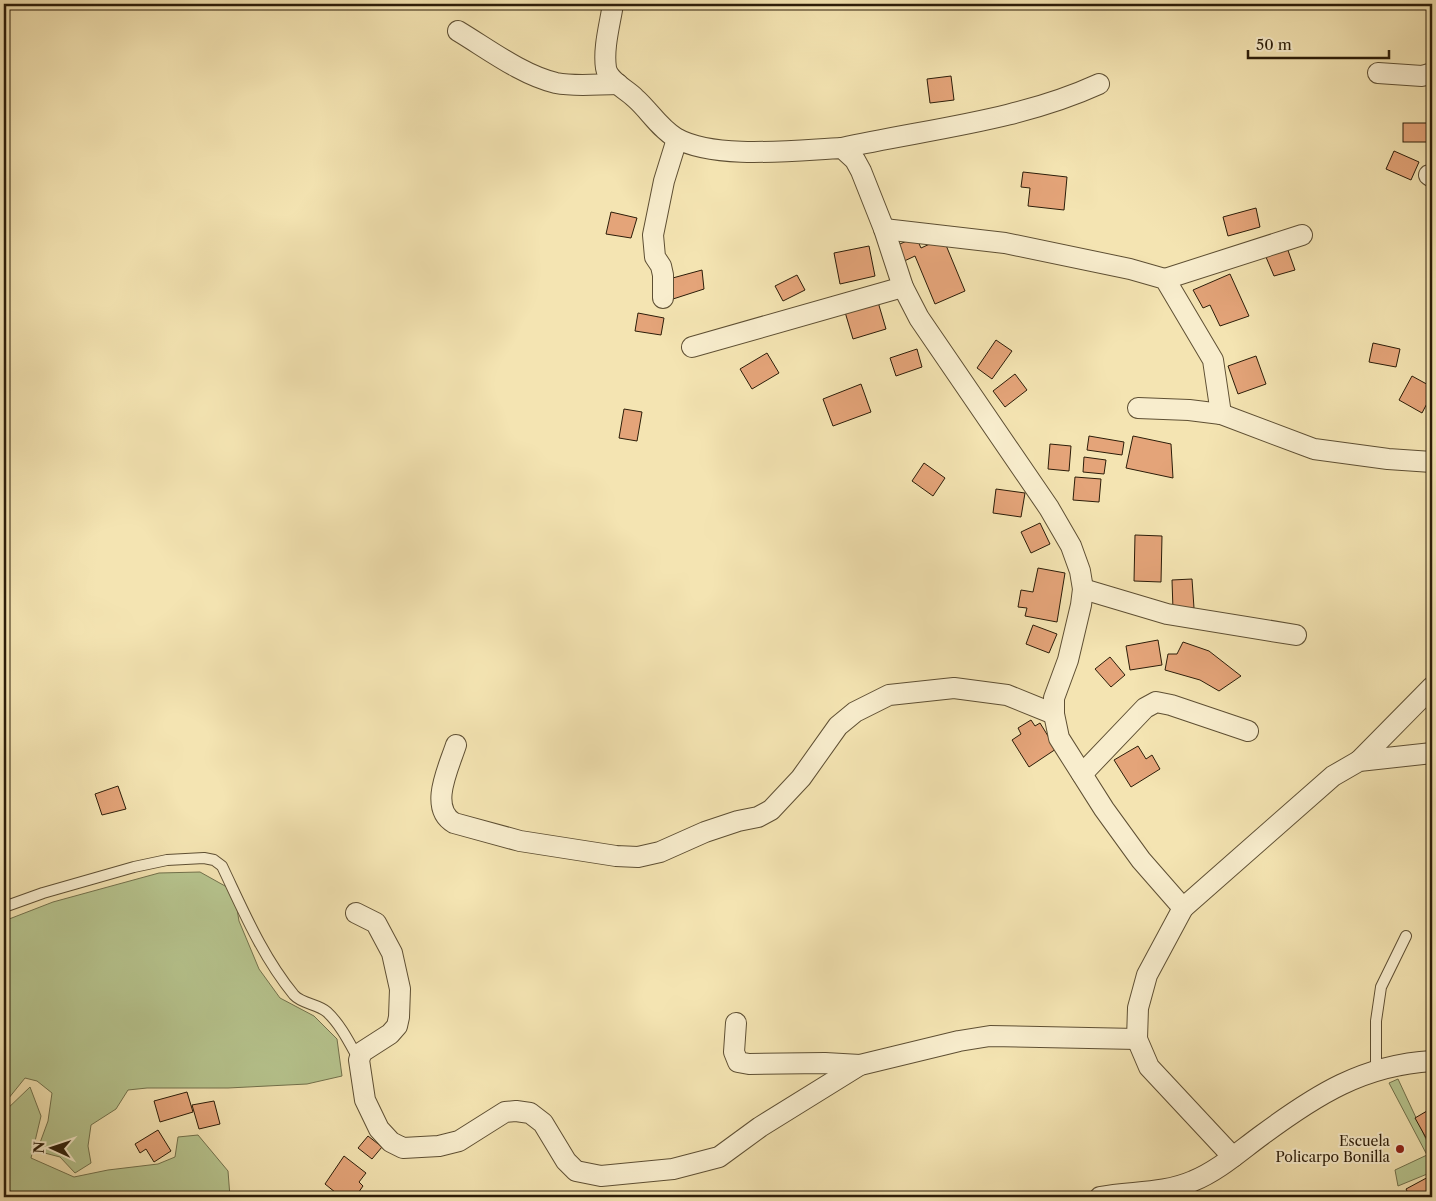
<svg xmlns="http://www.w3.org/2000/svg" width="1436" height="1201" font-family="'Libre Caslon Text',serif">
  <rect width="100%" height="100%" fill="#f4e4b2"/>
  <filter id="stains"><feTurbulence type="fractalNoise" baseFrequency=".004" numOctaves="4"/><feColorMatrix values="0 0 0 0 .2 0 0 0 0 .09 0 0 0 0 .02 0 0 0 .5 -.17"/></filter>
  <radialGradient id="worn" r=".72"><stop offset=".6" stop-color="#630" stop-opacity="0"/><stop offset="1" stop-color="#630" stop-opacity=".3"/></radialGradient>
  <!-- green -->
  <g fill="#b7c58f" stroke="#72714c">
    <path d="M 200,872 L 234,891 L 239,921 L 259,969 L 280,998 L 314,1016 L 337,1039 L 342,1076 L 307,1084 L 228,1088 L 147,1088 L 128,1090 L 116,1109 L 91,1125 L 88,1146 L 91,1163 L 75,1173 L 60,1157 L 37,1151 L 48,1121 L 52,1093 L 37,1081 L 25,1078 L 4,1104 L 4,921 L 53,902 L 159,873 Z"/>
    <path d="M 1398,1079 L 1432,1152 L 1432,1172 L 1398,1186 L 1395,1170 L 1427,1155 L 1389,1083 Z"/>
    <path d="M 30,1087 L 41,1116 L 31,1158 L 74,1177 L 108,1170 L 158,1164 L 175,1157 L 178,1137 L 198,1135 L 228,1171 L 230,1197 L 4,1197 L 4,1112 Z"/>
  </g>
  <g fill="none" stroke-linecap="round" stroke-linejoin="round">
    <!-- stream -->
    <path stroke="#6f7e6a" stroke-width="5.5" d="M 4,1189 L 14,1197"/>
  </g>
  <!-- building -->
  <g fill="#e4a479" stroke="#2c1d09">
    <path d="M 951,76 L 954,100 L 930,103 L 927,79 Z"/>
    <rect x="1403" y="123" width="26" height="19"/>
    <path d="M 1394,151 L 1419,162 L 1411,180 L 1386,169 Z"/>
    <path d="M 1023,172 L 1067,177 L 1064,210 L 1028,206 L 1030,188 L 1021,187 Z"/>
    <path d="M 1256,208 L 1260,227 L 1228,236 L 1223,217 Z"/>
    <path d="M 611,212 L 637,218 L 631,238 L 606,234 Z"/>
    <path d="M 916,237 L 921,248 L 943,238 L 965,291 L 935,304 L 915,256 L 900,263 L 893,247 Z"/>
    <path d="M 1285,242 L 1295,270 L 1274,276 L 1263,250 Z"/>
    <path d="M 869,246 L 875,276 L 840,284 L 834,253 Z"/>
    <path d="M 702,270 L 704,289 L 673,299 L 669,279 Z"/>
    <path d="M 1230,274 L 1249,316 L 1220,326 L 1210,305 L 1203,308 L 1193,290 Z"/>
    <path d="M 797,275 L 805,290 L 783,301 L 775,286 Z"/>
    <path d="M 878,302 L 886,329 L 853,339 L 845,312 Z"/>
    <path d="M 638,313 L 664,318 L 661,335 L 635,331 Z"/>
    <path d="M 996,340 L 1012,351 L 992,379 L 977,368 Z"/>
    <path d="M 1373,343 L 1400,349 L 1396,367 L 1369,362 Z"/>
    <path d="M 917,349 L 922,367 L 896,376 L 890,358 Z"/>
    <path d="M 767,353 L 779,373 L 752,389 L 740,369 Z"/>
    <path d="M 1256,356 L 1266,384 L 1238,394 L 1228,366 Z"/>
    <path d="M 1015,374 L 1027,390 L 1005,407 L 993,391 Z"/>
    <path d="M 1412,376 L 1432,387 L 1432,394 L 1422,413 L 1399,400 Z"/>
    <path d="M 861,384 L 871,412 L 833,426 L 823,399 Z"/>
    <path d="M 624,409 L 642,412 L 637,441 L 619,438 Z"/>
    <path d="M 1089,436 L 1124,442 L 1122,455 L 1087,450 Z"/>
    <path d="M 1133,436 L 1171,444 L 1173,478 L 1126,468 Z"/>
    <path d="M 1050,444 L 1071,446 L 1069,471 L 1048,469 Z"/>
    <path d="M 1084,457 L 1106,460 L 1104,474 L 1083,472 Z"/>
    <path d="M 924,463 L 945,478 L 933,496 L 912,481 Z"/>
    <path d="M 1075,477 L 1101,479 L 1099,502 L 1073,500 Z"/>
    <path d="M 996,489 L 1025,493 L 1021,517 L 993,513 Z"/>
    <path d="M 1040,523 L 1050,544 L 1031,553 L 1021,532 Z"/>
    <path d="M 1135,535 L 1162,536 L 1161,582 L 1134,581 Z"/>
    <path d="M 1038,568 L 1065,573 L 1057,622 L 1025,616 L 1027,608 L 1018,607 L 1021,590 L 1033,592 Z"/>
    <path d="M 1192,579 L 1194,608 L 1173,610 L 1172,580 Z"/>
    <path d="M 1033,625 L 1057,634 L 1049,653 L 1026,644 Z"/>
    <path d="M 1158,640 L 1162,665 L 1130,670 L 1126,646 Z"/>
    <path d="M 1183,642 L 1209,651 L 1241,676 L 1219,691 L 1200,680 L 1165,670 L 1168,654 L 1177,654 Z"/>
    <path d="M 1110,657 L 1125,675 L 1111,687 L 1095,669 Z"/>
    <path d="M 1031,720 L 1035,726 L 1040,723 L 1056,749 L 1029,767 L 1012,740 L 1021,734 L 1018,728 Z"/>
    <path d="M 1138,746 L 1146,759 L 1152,755 L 1160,769 L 1131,787 L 1114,760 Z"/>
    <path d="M 118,786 L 126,809 L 102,815 L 95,794 Z"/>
    <path d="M 187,1092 L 193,1112 L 160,1122 L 154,1101 Z"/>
    <path d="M 214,1101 L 220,1124 L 199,1129 L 192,1105 Z"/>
    <path d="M 1432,1108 L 1432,1144 L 1430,1145 L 1415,1118 Z"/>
    <path d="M 158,1130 L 171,1151 L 154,1162 L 146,1149 L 140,1153 L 135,1144 Z"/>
    <path d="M 368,1136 L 382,1147 L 372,1159 L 358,1148 Z"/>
    <path d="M 344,1156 L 366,1173 L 359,1182 L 363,1186 L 356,1196 L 352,1193 L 347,1197 L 341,1197 L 325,1184 Z"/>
    <path d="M 1432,1175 L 1432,1197 L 1410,1197 L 1406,1189 Z"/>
  </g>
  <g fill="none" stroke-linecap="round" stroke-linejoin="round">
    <!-- service casing -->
    <g stroke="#5e4f33" stroke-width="12">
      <g id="service">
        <path d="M 4,907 L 43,893 L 134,867 L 167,860 L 204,858 L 214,860 L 222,866 C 243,910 262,956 294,995 C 302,1004 318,1004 327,1012 C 341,1025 350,1044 359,1060"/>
        <path d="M 1376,1070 L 1376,1021 L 1381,987 L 1406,936"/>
      </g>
    </g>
    <!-- minor casing -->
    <g stroke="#5e4f33" stroke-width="22">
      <g id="minor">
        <path d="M 613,4 C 610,24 603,48 606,68 C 608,81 626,89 635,98 C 649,110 659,128 676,138 C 715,160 796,150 842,148 L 855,160 L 861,171 L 884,229 L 903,287 L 919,318 L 1049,508 L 1071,546 L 1080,571 L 1083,589 L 1081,605 L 1068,660 L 1054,698 L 1054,714 L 1059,738 L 1104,809 L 1141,860 L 1183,908"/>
        <path d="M 458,31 C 488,49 522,75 556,83 C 576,87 598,84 618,84"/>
        <path d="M 1378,73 L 1422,76 L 1432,73"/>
        <path d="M 842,148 C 928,129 1018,121 1099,84"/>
        <path d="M 1429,175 L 1432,177"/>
        <path d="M 884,229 L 1005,243 L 1130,269 L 1165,279 L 1213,360 L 1221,414"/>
        <path d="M 1165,279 L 1302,235"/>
        <path d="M 663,298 L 663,275 L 661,266 L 655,257 L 653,235 L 664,181 L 677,139"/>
        <path d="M 692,347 L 903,287"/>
        <path d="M 1138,408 L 1189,410 L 1221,414 L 1314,449 L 1388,459 L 1432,462"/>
        <path d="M 1083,589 L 1167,614 L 1296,635"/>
        <path d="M 456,745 C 449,767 428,808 454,823 L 520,841 L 616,856 L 638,857 L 660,852 L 705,832 L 738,821 L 758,817 L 771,810 L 801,778 L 838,726 L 855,712 L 889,695 L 954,688 L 1007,695 L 1054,714"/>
        <path d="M 1359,761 L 1432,687"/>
        <path d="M 1082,774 L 1145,708 L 1156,702 L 1171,705 L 1248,731"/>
        <path d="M 356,913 L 376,923 L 392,953 L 400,989 L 399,1017 L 397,1026 L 390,1034 L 362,1052 L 359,1060 L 365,1100 L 379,1129 L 391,1142 L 403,1148 L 439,1146 L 459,1141 L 505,1112 L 516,1111 L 530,1113 L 543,1123 L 566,1161 L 576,1171 L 601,1176 L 673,1169 L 719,1157 L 760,1127 L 860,1065 L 959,1041 L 990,1036 L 1137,1039"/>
        <path d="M 736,1023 L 734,1052 L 738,1062 L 749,1064 L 825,1063 L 860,1065"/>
        <path d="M 1233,1157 L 1149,1067 L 1137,1039 L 1138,1008 L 1147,975 L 1183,908 L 1333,776 L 1359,761 L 1432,753"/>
        <path d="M 1100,1197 C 1131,1191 1163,1194 1193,1181 C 1218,1171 1240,1151 1262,1135 C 1316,1095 1363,1065 1432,1061"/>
      </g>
    </g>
    <!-- service -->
    <use href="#service" stroke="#f8edcd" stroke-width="10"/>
    <!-- minor -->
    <use href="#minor" stroke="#f8edcd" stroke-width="20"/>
  </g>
  <!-- markers -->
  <circle fill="#8f2418" stroke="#f8edcd" stroke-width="2" cx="1400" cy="1149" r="5"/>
  <g text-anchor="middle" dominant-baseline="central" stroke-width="4" stroke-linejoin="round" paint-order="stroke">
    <!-- poi labels -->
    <g font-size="14" fill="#2c1d09" stroke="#f8edcd" text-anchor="end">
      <text x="1390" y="1141">Escuela<tspan x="1390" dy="16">Policarpo Bonilla</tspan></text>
    </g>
  </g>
  <!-- margin -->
  <rect width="1436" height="1201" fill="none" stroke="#f4e4b2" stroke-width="20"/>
  <rect x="5" y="5" width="1426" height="1191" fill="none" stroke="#2c1d09" stroke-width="2.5"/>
  <rect x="10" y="10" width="1416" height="1181" fill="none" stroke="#2c1d09"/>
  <!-- north arrow -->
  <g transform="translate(52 1148) rotate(273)" stroke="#f8edcd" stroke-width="4" paint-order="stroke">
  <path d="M0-4L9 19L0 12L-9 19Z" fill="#2c1d09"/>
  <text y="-8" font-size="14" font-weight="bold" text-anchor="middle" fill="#2c1d09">N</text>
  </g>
  <!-- scale -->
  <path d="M1248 50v8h141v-8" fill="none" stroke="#2c1d09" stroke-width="2.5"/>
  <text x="1256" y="50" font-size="15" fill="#2c1d09" stroke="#f8edcd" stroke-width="4" paint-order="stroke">50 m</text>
  <rect width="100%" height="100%" filter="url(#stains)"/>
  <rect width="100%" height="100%" fill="url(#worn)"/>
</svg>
